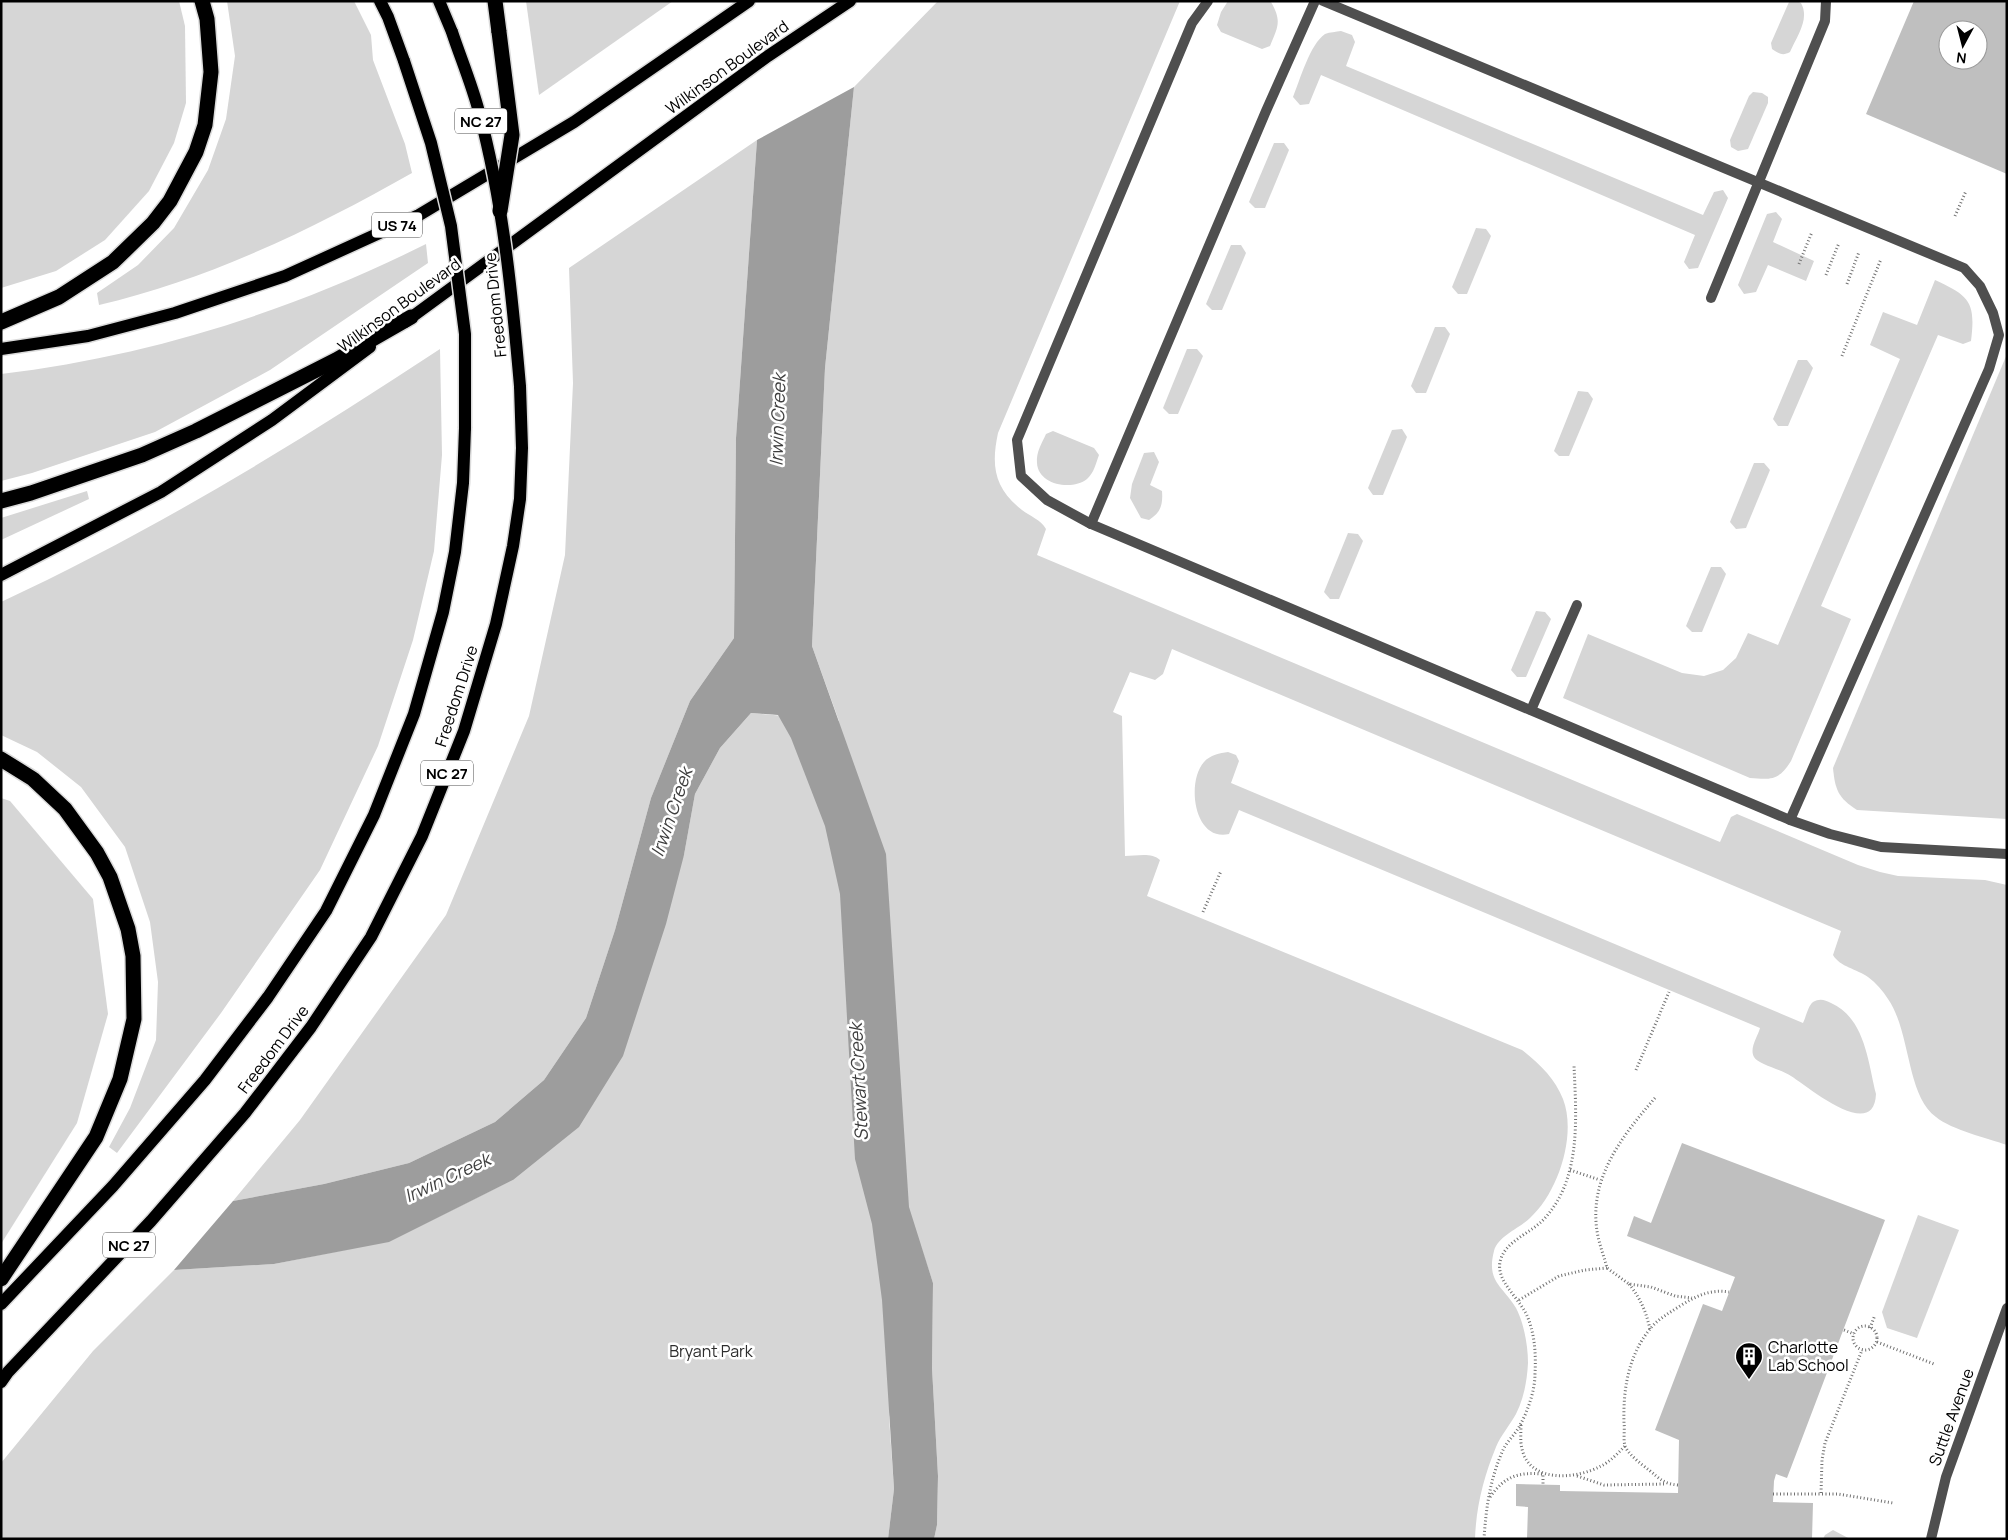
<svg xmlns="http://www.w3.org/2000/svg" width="2008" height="1540" font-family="Manrope,sans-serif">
  <rect width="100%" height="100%" fill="#fff"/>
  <!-- green -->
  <g fill="#d6d6d6">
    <path d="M 1,1 L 179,1 L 185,26 L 186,103 L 174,143 L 149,191 L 105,240 L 56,271 L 1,288 Z"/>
    <path d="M 227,1 L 354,1 L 371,35 L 373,60 L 405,144 L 412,173 C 313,229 210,279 99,305 L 97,293 L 138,265 L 174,228 L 208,170 L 226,119 L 235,56 Z"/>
    <path d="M 526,1 L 673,1 L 539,95 Z"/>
    <path d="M 938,1 L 1180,1 L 998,433 C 991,466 994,488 1022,510 C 1030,516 1041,520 1046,529 L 1037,555 L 1720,842 L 1731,817 L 1737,814 L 1858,865 L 1880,872 L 1898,876 L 1985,880 L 2007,885 L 2007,1145 C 1987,1138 1952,1130 1936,1117 C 1906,1095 1911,1032 1888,999 C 1883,991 1876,983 1868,977 C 1857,969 1840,967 1833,955 L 1841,931 L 1172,649 L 1163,674 L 1155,680 L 1130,672 L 1113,712 L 1122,716 L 1125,856 C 1136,856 1152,852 1160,860 L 1147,896 L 1522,1050 C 1540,1064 1555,1079 1563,1099 C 1577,1135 1558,1193 1530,1218 C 1520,1228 1498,1236 1494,1251 C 1486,1282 1503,1286 1516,1308 C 1524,1323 1528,1346 1528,1363 C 1527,1381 1524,1398 1516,1414 C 1510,1425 1501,1435 1496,1447 C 1484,1476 1476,1507 1475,1539 L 934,1539 L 937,1525 L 938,1476 L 932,1368 L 933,1283 L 921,1247 L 889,1417 L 894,1489 L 888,1539 L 1,1539 L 1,1463 L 93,1351 L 174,1270 L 274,1264 L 389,1241 L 513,1180 L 684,855 L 695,794 L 720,748 L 751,713 L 839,721 L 812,646 L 825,368 L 854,87 Z"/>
    <path d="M 1228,1 L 1271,2 C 1282,21 1278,27 1270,46 L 1262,49 L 1221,32 L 1217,25 L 1221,12 Z"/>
    <path d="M 1797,1 L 1801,3 C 1810,19 1797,36 1790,52 C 1783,56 1779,54 1772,49 L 1771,43 L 1789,2 Z"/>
    <path d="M 1341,31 L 1352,35 L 1355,42 L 1346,66 L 1703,215 L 1714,192 L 1723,190 L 1728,198 L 1698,268 L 1689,269 L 1684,262 L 1695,235 L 1321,75 L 1309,104 L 1300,105 L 1293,97 C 1300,80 1310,44 1325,34 C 1330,32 1336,32 1341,31 Z"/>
    <path d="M 1753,92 L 1762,93 L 1768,97 L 1768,103 L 1748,149 L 1738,151 L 1731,147 L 1730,140 L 1749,96 Z"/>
    <path d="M 757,140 L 736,438 L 734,638 L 690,701 L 651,798 L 615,930 L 586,1018 L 544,1080 L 495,1122 L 409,1163 L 324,1184 L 233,1201 L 300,1120 L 446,915 L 529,716 L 565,555 L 573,383 L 569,268 Z"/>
    <path d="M 1274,143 L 1284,143 L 1289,150 L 1265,208 L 1255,208 L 1249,202 Z"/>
    <path d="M 1776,212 L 1782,219 L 1773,242 L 1814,261 L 1806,281 L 1768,265 L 1756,292 L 1744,294 L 1738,285 L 1767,214 Z"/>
    <path d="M 1476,228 L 1486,229 L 1491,236 L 1467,294 L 1458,294 L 1452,287 Z"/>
    <path d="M 426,244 L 428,263 L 270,370 L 155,432 L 32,473 L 1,481 L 1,374 C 150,356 292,311 426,244 Z"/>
    <path d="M 1231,245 L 1241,245 L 1246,253 L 1222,310 L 1212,310 L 1206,304 Z"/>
    <path d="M 1935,280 C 1969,296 1976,301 1971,341 L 1963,344 L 1938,335 L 1821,606 L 1851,619 L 1791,761 C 1779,780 1772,780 1750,778 L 1563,698 L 1588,634 L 1682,673 L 1704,676 L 1723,670 L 1736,658 L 1748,633 L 1778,645 L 1900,359 L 1870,345 L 1883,312 L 1917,325 Z"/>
    <path d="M 1435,327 L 1445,327 L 1450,334 L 1426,393 L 1416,393 L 1411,386 Z"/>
    <path d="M 440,349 L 442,455 L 434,551 L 413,640 L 378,746 L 320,870 L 221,1013 L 117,1153 L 109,1147 L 130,1108 L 156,1040 L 158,982 L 150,922 L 125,847 L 81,787 L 37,752 L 1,735 L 1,602 C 154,531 299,442 440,349 Z"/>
    <path d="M 1187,349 L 1197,349 L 1203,356 L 1178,414 L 1169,414 L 1163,408 Z"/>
    <path d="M 2007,354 L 2007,819 L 1857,810 C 1838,798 1835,789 1833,768 Z"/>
    <path d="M 1798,360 L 1807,360 L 1813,368 L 1788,426 L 1778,426 L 1773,419 Z"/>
    <path d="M 1578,391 L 1588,392 L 1593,399 L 1569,456 L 1559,456 L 1554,451 Z"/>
    <path d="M 1402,429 L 1407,437 L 1383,495 L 1373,495 L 1368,488 L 1392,430 Z"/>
    <path d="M 1053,431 L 1094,448 L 1099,455 C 1096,463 1094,473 1087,479 C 1072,491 1038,485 1037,463 C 1036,452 1042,443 1046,434 Z"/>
    <path d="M 1154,452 L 1159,462 L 1150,485 L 1162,491 C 1163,505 1161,512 1149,520 L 1141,518 L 1130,498 L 1132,484 L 1144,453 Z"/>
    <path d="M 1754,463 L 1764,463 L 1770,470 L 1746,528 L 1736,529 L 1730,522 Z"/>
    <path d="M 87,491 L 89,499 L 1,540 L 1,518 Z"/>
    <path d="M 1348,533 L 1358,534 L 1363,541 L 1339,599 L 1330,599 L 1324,592 Z"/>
    <path d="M 1711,567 L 1721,567 L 1726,574 L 1702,632 L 1692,632 L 1686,626 Z"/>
    <path d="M 1536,611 L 1545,612 L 1551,619 L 1526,677 L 1517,677 L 1511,670 Z"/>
    <path d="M 1228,752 L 1236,755 L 1239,761 L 1231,783 L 1803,1023 C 1806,1017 1808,1006 1813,1002 C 1820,998 1825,1000 1831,1003 C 1865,1018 1868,1062 1876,1094 C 1874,1143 1807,1086 1791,1076 C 1783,1070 1757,1064 1754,1057 C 1749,1048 1758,1036 1760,1028 L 1239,810 L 1229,834 C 1194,842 1186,782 1204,762 C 1210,755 1220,753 1228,752 Z"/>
    <path d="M 1,798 L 10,801 L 93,899 L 108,1014 L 77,1123 L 1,1244 Z"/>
    <path d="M 1918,1215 L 1959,1230 L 1917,1338 L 1887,1328 L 1882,1312 Z"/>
    <path d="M 1833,1530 L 1850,1539 L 1823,1539 L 1825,1535 Z"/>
  </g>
  <!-- water -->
  <path fill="#9d9d9d" d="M 854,87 L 825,368 L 812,646 L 886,854 L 909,1207 L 933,1283 L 932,1368 L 938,1476 L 937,1525 L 934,1539 L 888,1539 L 894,1489 L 882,1300 L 872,1224 L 855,1159 L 840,894 L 825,826 L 791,738 L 778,715 L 751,713 L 720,748 L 695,794 L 684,855 L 666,924 L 623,1056 L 579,1127 L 513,1180 L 389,1242 L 274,1264 L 174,1270 L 233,1201 L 324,1184 L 409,1163 L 495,1122 L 544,1080 L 586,1018 L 615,930 L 651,798 L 690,701 L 734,638 L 736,438 L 757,140 Z"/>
  <!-- building -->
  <g fill="#bfbfbf" fill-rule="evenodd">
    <path d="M 1914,1 L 2007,1 L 2007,174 L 1866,114 ZM 1948,30 L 1978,30 L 1978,60 L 1948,60 Z"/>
    <path d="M 1682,1143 L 1885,1220 L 1787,1478 L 1776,1474 L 1774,1481 L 1773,1502 L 1813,1503 L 1812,1539 L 1527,1539 L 1528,1507 L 1516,1506 L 1516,1484 L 1560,1485 L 1560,1491 L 1678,1493 L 1679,1440 L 1655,1430 L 1703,1304 L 1722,1311 L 1735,1277 L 1627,1236 L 1634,1216 L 1651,1223 Z"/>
  </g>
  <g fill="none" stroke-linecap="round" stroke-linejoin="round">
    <!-- primary casing -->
    <g stroke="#dbdbdb" stroke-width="15">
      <g id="primary">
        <path d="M 380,1 L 388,17 L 404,61"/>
        <path d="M 439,1 L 452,32"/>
        <path d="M 405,322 L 768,56 L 850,1"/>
        <path d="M 1,349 L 88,336 L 175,313 L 285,276 L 419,215 L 574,122 L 749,1"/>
        <path d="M 1,575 L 161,492 L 272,420 L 370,347"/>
        <path d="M 1,1304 L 113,1186 L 205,1080 L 268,997 L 326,911 L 374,815 L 414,714 L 443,612 L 455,552 L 463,483 L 465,428"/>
        <path d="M 1,1382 L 8,1372 L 151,1221 L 245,1113 L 311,1027 L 371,937 L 422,836 L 464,731 L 496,624 L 513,546 L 520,499 L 522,448 L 520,386"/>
      </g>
    </g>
    <!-- highway casing -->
    <g stroke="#dbdbdb" stroke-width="18">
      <g id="highway">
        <path d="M 495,1 L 499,32"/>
        <path d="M 1,322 L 59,297 L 113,262 L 153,223 L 170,201 L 196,152 L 205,125 L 211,72 L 207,19 L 202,1"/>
        <path d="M 1,501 L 31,493 L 142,455 L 196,431 L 336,360 L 411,317"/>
        <path d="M 1,759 L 33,779 L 65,809 L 97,853 L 110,877 L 128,929 L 133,956 L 134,1019 L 120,1079 L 96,1137 L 1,1279"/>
      </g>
    </g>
    <!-- path -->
    <g stroke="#717171" stroke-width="3" stroke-dasharray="1 2.5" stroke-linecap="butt">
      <path d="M 1955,216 L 1966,191"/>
      <path d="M 1799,264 L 1812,232"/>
      <path d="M 1826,275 L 1839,243"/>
      <path d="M 1847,284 L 1859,252"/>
      <path d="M 1842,356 L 1881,259"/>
      <path d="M 1203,912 L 1221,871"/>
      <path d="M 1636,1070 L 1669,992"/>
      <path d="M 1655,1098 C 1622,1136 1589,1178 1597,1231 C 1599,1244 1604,1256 1607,1268 L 1629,1284 L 1651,1287 L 1675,1296 L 1692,1298"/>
      <path d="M 1570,1170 L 1600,1180"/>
      <path d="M 1629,1284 C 1641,1299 1646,1312 1650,1329"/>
      <path d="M 1519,1300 L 1559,1276 L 1585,1270 L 1607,1268"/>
      <circle cx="1865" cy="1338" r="12"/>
      <path d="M 1870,1328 L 1875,1315"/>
      <path d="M 1844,1330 L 1854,1334"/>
      <path d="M 1877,1342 L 1934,1364"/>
      <path d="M 1521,1425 C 1521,1433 1520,1441 1522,1449 C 1530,1484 1577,1479 1601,1466 C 1610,1462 1618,1453 1625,1446"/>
      <path d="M 1577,1476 L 1604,1485 L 1666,1484"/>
      <path d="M 1678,1485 C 1664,1484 1660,1479 1649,1470 C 1642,1465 1628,1454 1625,1446 C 1623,1439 1625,1429 1624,1423 C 1623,1390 1628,1356 1650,1329 C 1658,1319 1669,1313 1680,1306 C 1696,1296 1710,1289 1729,1292"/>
      <path d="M 1821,1493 L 1822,1460 L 1825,1443 L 1862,1350"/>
      <path d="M 1773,1494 L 1838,1494 L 1893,1503"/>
      <path d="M 1490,1497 C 1505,1476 1518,1472 1543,1474 L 1543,1485"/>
      <path d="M 1484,1539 C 1486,1508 1490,1479 1503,1450 C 1507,1441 1516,1434 1520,1425 C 1528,1411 1535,1390 1535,1374 C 1536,1355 1535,1336 1528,1318 C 1521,1299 1496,1282 1500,1262 C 1504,1241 1532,1233 1545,1218 C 1582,1177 1576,1116 1574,1065"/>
    </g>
    <!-- lane -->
    <g stroke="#4f4f4f" stroke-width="10">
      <path d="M 1315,1 L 1266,111 L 1091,524 L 1790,820 L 1830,834 L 1881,847 L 2007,854"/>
      <path d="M 1323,1 L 1964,268 L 1980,286 L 1993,313 L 1999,335 L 1989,369 L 1790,820"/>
      <path d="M 1711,298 L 1825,21 L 1826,1"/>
      <path d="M 1091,524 L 1047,500 L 1021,476 L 1017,440 L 1192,23 L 1208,1"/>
      <path d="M 1531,710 L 1577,605"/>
    </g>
    <!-- street -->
    <path stroke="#4f4f4f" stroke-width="10" d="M 1931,1539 L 1946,1477 L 2007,1308"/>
    <!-- primary -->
    <use href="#primary" stroke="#000" stroke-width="12"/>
    <!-- highway -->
    <use href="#highway" stroke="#000" stroke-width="15"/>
    <!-- primary-bridge casing -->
    <g stroke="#dbdbdb" stroke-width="15" stroke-linecap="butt">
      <g id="primary-bridge">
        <path d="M 452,32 C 461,59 472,85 479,112 C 503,201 512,294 520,386"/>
        <path d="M 404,61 L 431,143 L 451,226 L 465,334 L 465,428"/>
      </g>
    </g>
    <!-- highway-bridge casing -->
    <g stroke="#dbdbdb" stroke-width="18" stroke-linecap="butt">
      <path id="highway-bridge" d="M 499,32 L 512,135 L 500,211"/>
    </g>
    <!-- primary-bridge -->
    <use href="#primary-bridge" stroke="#000" stroke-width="12"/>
    <!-- highway-bridge -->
    <use href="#highway-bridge" stroke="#000" stroke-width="15"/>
  </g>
  <!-- icons -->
  <defs>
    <g id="building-pin" transform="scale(1.4375)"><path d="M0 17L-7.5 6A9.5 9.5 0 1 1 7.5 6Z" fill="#000" stroke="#fff"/><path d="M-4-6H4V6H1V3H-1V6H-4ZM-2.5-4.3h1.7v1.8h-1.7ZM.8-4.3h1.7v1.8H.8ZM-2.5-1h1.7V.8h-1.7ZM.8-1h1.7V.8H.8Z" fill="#fff"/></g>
  </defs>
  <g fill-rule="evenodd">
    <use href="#building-pin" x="1749" y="1356"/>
  </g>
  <g text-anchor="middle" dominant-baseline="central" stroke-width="5" stroke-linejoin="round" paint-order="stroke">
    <!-- shield labels -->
    <g fill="#fff" stroke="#4c4c4c" stroke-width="1">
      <rect x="455" y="108.5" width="52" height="25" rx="4"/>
      <rect x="372" y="212.5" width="50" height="25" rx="4"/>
      <rect x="421" y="760.5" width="52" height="25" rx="4"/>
      <rect x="103" y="1232.5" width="52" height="25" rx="4"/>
    </g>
    <g font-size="15" font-weight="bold" fill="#000">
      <text x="481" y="121">NC 27</text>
      <text x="397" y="225">US 74</text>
      <text x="447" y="773">NC 27</text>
      <text x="129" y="1245">NC 27</text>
    </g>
    <!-- street labels -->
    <g font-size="16" fill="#000" stroke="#fff">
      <text transform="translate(727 67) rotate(-36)">Wilkinson Boulevard</text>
      <text transform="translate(399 305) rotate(-36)">Wilkinson Boulevard</text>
      <text transform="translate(495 305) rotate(-96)">Freedom Drive</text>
      <text transform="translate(456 696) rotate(-72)">Freedom Drive</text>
      <text transform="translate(273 1049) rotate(-53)">Freedom Drive</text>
      <text transform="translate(1951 1417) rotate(-70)">Suttle Avenue</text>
    </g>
    <!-- poi labels -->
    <g font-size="16" fill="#000" stroke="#fff" text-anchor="start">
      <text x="1768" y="1347">Charlotte<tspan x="1768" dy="18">Lab School</tspan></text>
    </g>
    <!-- park labels -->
    <g font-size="16" fill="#2d2d2d" stroke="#fff">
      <text x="711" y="1351">Bryant Park</text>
    </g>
    <!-- water labels -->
    <g font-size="18" font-style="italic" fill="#3e3e3e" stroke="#fff">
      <text transform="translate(777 420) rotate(-88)">Irwin Creek</text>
      <text transform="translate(671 812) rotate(-71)">Irwin Creek</text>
      <text transform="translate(858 1082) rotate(-93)">Stewart Creek</text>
      <text transform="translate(447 1177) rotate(-25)">Irwin Creek</text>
    </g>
  </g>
  <!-- border -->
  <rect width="2008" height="1540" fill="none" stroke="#000000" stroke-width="5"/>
  <!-- north arrow -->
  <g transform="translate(1963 45) rotate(187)"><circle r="24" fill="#ffffff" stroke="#999999"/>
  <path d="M0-4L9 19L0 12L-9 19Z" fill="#000000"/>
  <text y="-8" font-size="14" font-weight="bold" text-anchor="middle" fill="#000000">N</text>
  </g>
</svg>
